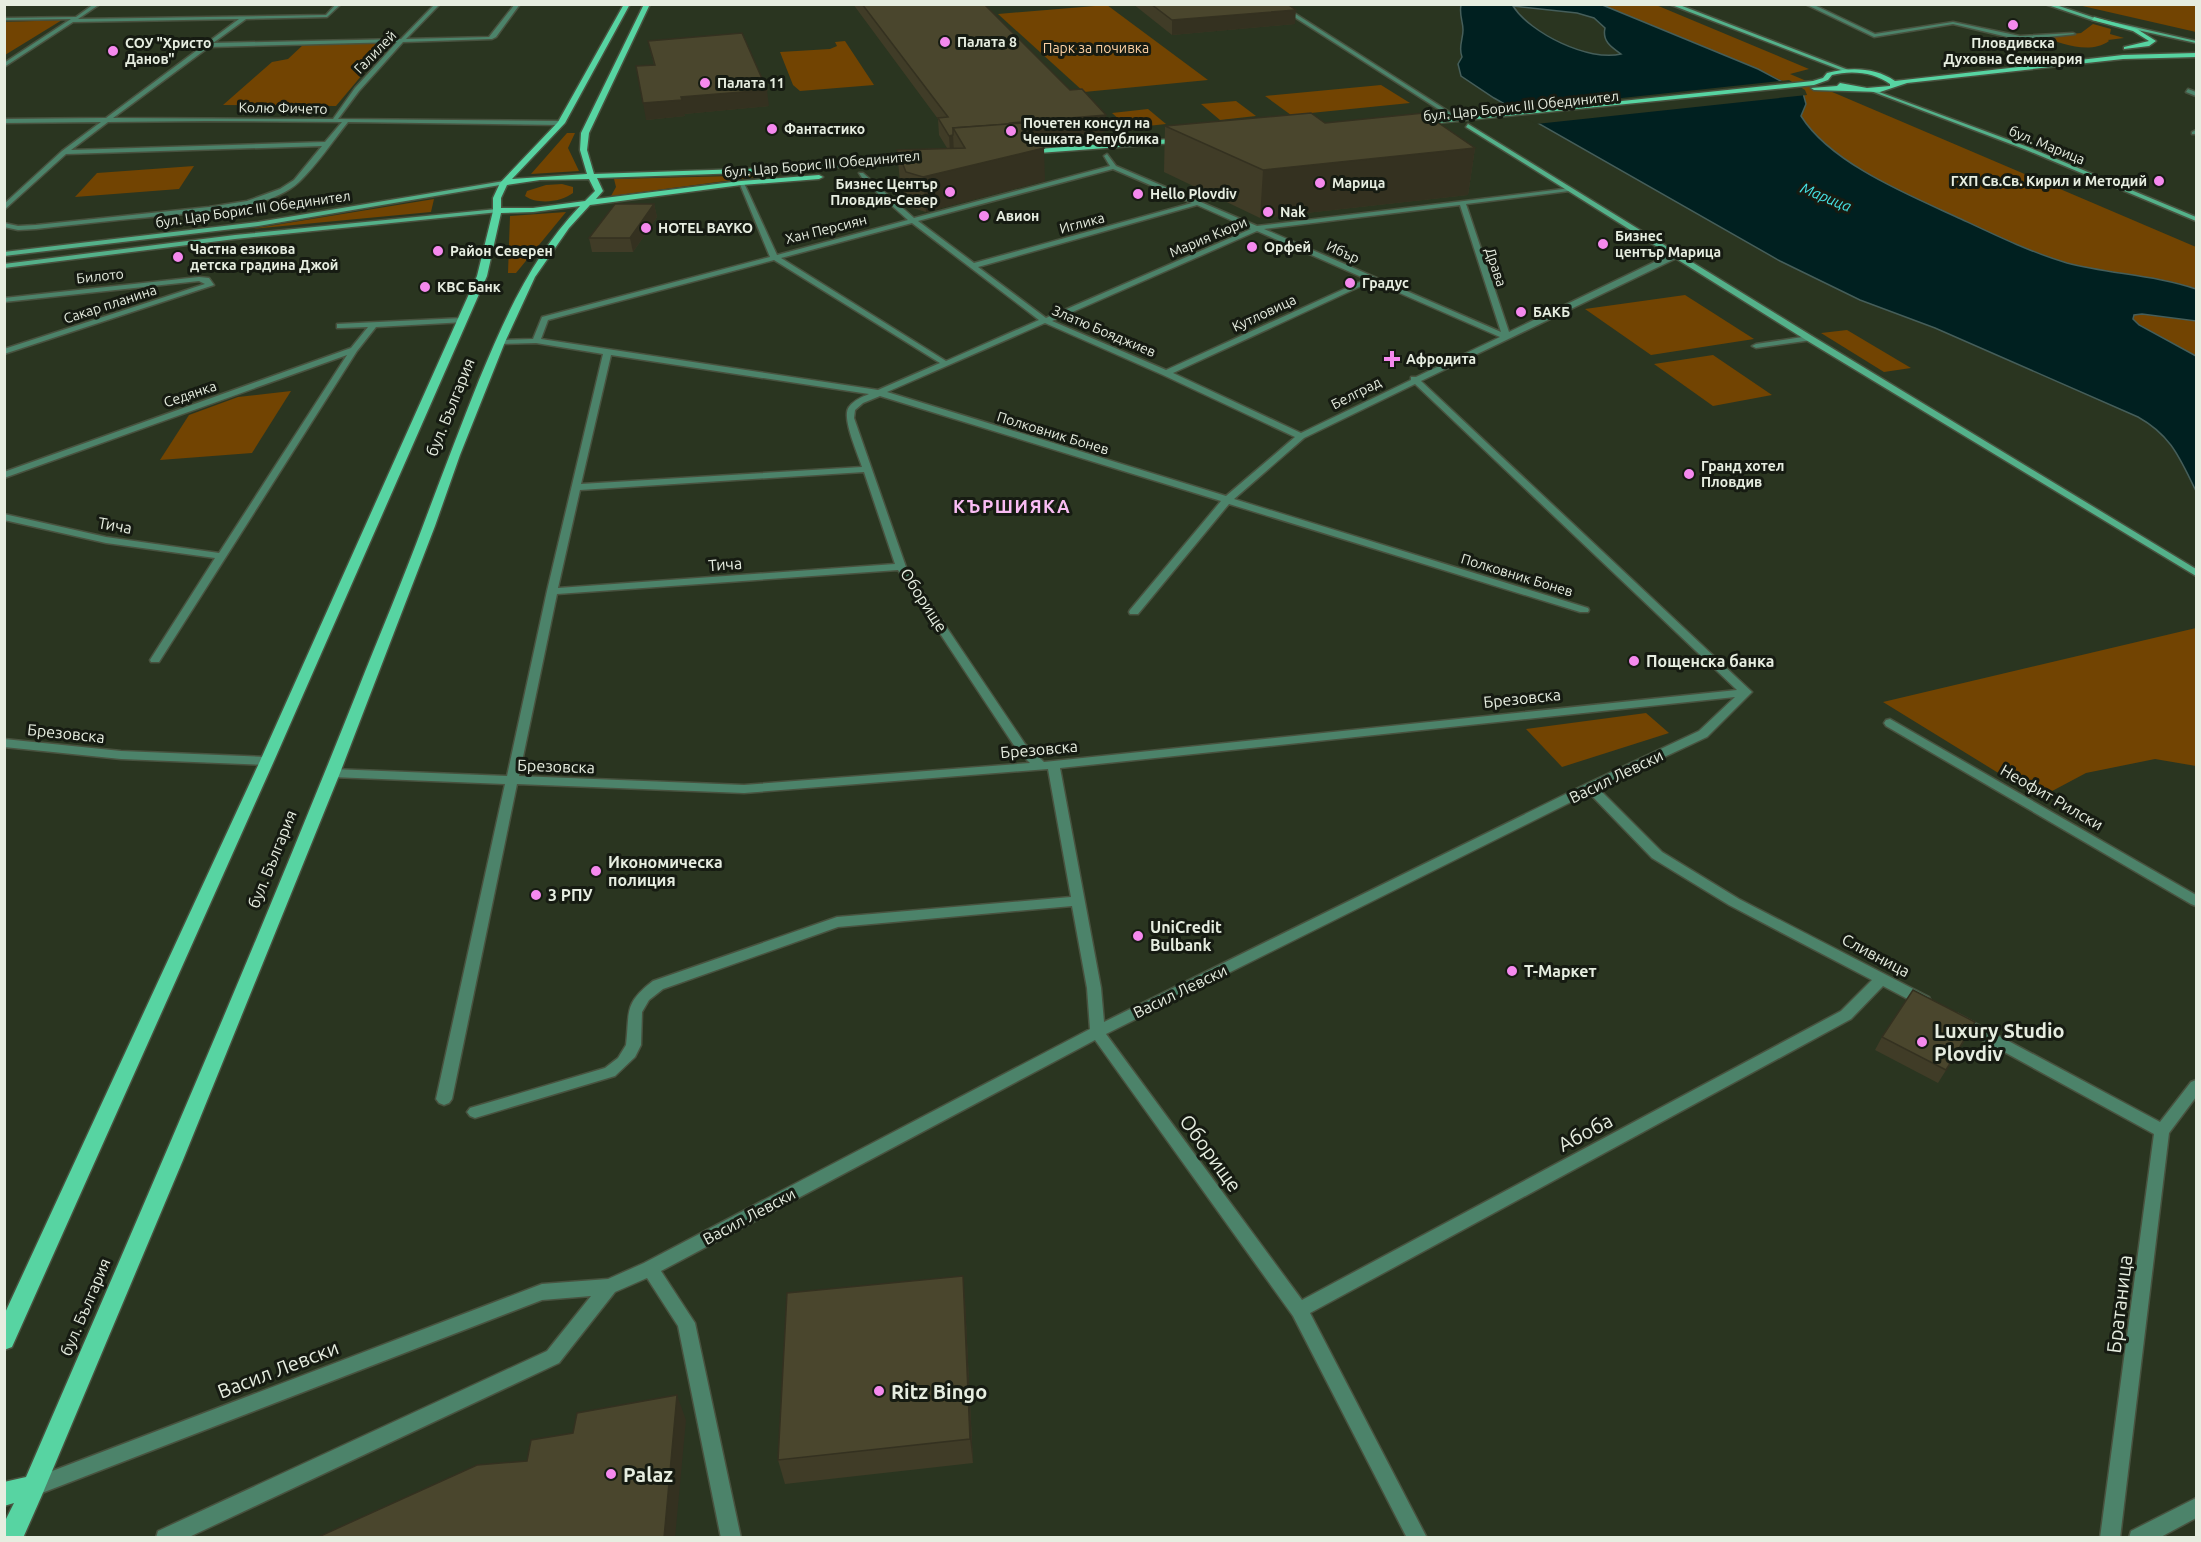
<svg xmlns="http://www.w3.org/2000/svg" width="2201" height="1542" font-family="Ubuntu,sans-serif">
  <rect width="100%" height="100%" fill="#2a3520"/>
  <!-- green -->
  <g fill="#724402">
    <path d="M 1107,5 L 1208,80 L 1084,92 L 998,14 Z"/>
    <path d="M 1601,5 L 1656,5 L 1809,69 L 1790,74 L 2196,247 L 2196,289 C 2155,275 2109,274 2066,263 C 2030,252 1995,235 1961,219 C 1911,196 1831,164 1801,116 L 1802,110 L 1787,83 L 1710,49 Z"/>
    <path d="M 2078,5 L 2196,5 L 2196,32 Z"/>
    <path d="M 62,20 L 5,55 L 5,22 Z"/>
    <path d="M 2093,24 L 2111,29 L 2110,34 L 2124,38 L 2108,40 L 2109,41 C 2089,55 2062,43 2041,37 L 2081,33 Z"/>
    <path d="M 845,41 L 874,85 L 800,91 L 793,85 L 780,52 L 830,49 L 837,46 L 835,42 Z"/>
    <path d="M 395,42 L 362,75 L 336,106 L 223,105 L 272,62 L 288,59 L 304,44 Z"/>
    <path d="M 1381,85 L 1410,103 L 1291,115 L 1265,96 Z"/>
    <path d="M 1236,101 L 1256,116 L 1220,120 L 1201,104 Z"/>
    <path d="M 1148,109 L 1166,124 L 1129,128 L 1112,113 Z"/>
    <path d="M 567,133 L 575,133 L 568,148 L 579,171 L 531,174 Z"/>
    <path d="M 194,166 L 179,189 L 75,197 L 97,173 Z"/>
    <path d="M 771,175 L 611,196 L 616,187 L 614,179 Z"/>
    <path d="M 562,184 L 573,187 L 573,193 C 561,202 538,205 525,196 L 527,191 L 546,185 Z"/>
    <path d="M 434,199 L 431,212 L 251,229 Z"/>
    <path d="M 566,212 L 516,273 L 508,273 L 510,216 Z"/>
    <path d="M 1685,295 L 1754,339 L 1651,355 L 1585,309 Z"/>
    <path d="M 2142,314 L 2196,321 L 2196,356 L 2139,325 L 2133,319 L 2133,315 Z"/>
    <path d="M 1847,330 L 1911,368 L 1884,372 L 1821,333 Z"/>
    <path d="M 1713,355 L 1772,395 L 1713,406 L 1654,364 Z"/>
    <path d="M 291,391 L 252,453 L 160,460 L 189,415 L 238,397 Z"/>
    <path d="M 2196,628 L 2196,766 L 2155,759 L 2086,773 L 2039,798 L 1883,702 Z"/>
    <path d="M 1646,713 L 1669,733 L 1562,767 L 1526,729 Z"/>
  </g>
  <!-- water -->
  <path fill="#002020" stroke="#455e5a" stroke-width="1.5" fill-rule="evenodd" d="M 1600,4 L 1758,69 L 1803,93 L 1806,104 L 1801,116 C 1831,164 1911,196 1961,219 C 1995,235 2030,252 2067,263 C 2109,274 2155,275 2196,289 L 2196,321 L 2142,314 L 2134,315 L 2133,319 L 2139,325 L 2196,356 L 2196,491 C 2180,459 2172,436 2138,417 L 1935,328 L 1860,300 L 1780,261 L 1494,98 L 1461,76 L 1458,64 L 1462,57 C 1458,47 1463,40 1463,30 C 1463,21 1459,15 1461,5 ZM 1513,6 L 1577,13 L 1594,18 L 1605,28 C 1602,41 1611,47 1621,54 C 1589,62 1530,33 1513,6 Z"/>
  <!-- pier -->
  <path fill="#2a3520" d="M 1789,80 L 1805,90 L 1807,95 L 1536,124 L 1509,110 Z"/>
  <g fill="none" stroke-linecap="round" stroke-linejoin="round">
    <!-- street casing -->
    <g stroke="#48523f" stroke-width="3">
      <g id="street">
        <path d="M 94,4 L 100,4 L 78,19 L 326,15 L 336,4 L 341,4 L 327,17 L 246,19 L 213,43 L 401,39 L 435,4 L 440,4 L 406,39 L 489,37 L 515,4 L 520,4 L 496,37 L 492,39 L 403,42 L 359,91 L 338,119 L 561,121 L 564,123 L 561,125 L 348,122 C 332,142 317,165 299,182 C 266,213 184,213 140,218 C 106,221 71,225 36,229 L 18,230 L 4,227 L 4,223 L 18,226 L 36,225 L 209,207 L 247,201 L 280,189 L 294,180 L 322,146 L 66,154 L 4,210 L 4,204 L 62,151 L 101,122 L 4,123 L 4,119 L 106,118 L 239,19 L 73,22 L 4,67 L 4,63 L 71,19 L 4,20 L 4,18 L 76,17 ZM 397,42 L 355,88 L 333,119 L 113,118 L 209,47 ZM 206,121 L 342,122 L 325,142 L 71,150 L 108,122 Z"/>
        <path d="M 1274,4 L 1280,4 L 1462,120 L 1457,121 Z"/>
        <path d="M 1805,4 L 1812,4 L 1875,34 L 1953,22 L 2020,36 L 2073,33 L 2075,34 L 2020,40 L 1953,24 L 1874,37 Z"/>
        <path d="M 2188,89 L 2196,92 L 2196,96 L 2186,92 Z"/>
        <path d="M 2196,130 L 2196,134 L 2192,134 L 2192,132 Z"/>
        <path d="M 1107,154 L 1116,166 L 1257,226 L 1571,188 L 1571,190 L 1569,191 L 1466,204 L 1509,332 L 1673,253 L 1679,253 L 1679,257 L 1421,381 L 1752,692 L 1707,737 L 1598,788 L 1662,852 L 1739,899 L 1929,997 L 1931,1001 L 1929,1005 L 1924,1006 L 1919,1005 L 1883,986 L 1851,1019 L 1310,1313 L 1427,1538 L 1407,1538 L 1293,1316 L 1095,1040 L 661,1271 L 695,1323 L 741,1538 L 721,1538 L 678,1326 L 647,1278 L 615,1292 L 559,1363 L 187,1538 L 156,1538 L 158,1531 L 547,1351 L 591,1296 L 542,1300 L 34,1496 L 27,1494 L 25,1487 L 27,1480 L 34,1478 L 542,1284 L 608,1279 L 644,1263 L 1090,1029 L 1087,988 L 1072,906 L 838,927 L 663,989 L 649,1000 L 642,1012 L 641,1045 L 635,1057 L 615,1076 L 475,1118 L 470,1116 L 467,1112 L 470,1108 L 605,1068 L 618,1058 L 626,1045 C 630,1012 623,1004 653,981 L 837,917 L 1071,897 L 1048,769 L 744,793 L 517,784 L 452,1099 L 449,1103 L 444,1105 L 439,1103 L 436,1099 L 505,784 L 332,777 L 326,773 L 332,769 L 507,776 L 547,591 L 603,354 L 536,343 L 500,344 L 496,342 L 497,340 L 533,339 L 542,317 L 770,257 L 739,182 L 744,183 L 777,255 L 908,220 L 864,181 L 859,173 L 863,173 L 914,218 L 1110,166 L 1104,156 ZM 1113,169 L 1192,203 L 974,263 L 918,221 ZM 1197,205 L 1251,229 L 1046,318 L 978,267 ZM 1460,205 L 1501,332 L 1264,229 ZM 912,223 L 1039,320 L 946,361 L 781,258 ZM 1257,231 L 1366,279 L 1166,370 L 1052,321 ZM 774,260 L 940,363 L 878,390 L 541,339 L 548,320 ZM 1372,281 L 1500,337 L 1416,377 L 1411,377 L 1411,380 L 1301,433 L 1173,373 ZM 1045,323 L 1163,375 L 1295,437 L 1226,496 L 887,392 ZM 611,355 L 869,394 C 862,397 854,400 849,407 C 841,417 858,454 862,467 L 581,484 ZM 1415,384 L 1737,690 L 1044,762 L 1025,744 L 906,567 L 854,418 L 855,410 L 863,403 L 880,396 L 1221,501 L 1130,610 L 1129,612 L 1130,614 L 1138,614 L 1229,504 L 1580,612 L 1588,612 L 1589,610 L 1588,608 L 1234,499 L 1304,438 ZM 864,472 L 895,564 L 558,588 L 580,490 ZM 898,570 L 1017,750 L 1030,763 L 744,785 L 519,776 L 557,594 ZM 1735,697 L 1699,731 L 1586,784 L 1104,1022 L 1101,988 L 1060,768 ZM 1589,793 L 1652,858 L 1729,905 L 1872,980 L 1841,1011 L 1302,1300 L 1106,1034 Z"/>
        <path d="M 199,277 L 209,278 L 214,285 L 4,354 L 4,349 L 205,284 L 199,281 L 4,302 L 4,298 Z"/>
        <path d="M 462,318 L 465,318 L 465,322 L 376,327 L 357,351 L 159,662 L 151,662 L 150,660 L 215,558 L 106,543 L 4,520 L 4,514 L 106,537 L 219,553 L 347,355 L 4,478 L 4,472 L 351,348 L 368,327 L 340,328 L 337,328 L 337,324 Z"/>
        <path d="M 1809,336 L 1812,336 L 1812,340 L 1756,348 L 1752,346 L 1756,344 Z"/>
        <path d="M 1890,719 L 2196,895 L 2196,906 L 2191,904 L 1886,726 L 1884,723 L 1886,720 Z"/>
        <path d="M 4,739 L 121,751 L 267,757 L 273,761 L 267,765 L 121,759 L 4,747 Z"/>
        <path d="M 1958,1014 L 2160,1122 L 2191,1082 L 2196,1080 L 2196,1097 L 2169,1133 L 2120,1538 L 2100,1538 L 2154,1134 L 1953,1024 L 1951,1020 L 1953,1016 Z"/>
        <path d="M 2196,1498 L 2196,1518 L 2159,1538 L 2129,1538 L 2131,1531 Z"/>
      </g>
    </g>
    <!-- secondary casing -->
    <g stroke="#48523f" stroke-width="3">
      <g id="secondary">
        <path d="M 1669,4 L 1677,4 L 1851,71 L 1846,72 Z"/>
        <path d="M 2045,4 L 2053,4 L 2095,18 L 2196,41 L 2196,43 L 2092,20 Z"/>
        <path d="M 1871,89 L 2028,147 L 2196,217 L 2196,221 L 2024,149 L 1871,91 Z"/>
        <path d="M 1468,124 L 1812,336 L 2196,569 L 2196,576 L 1806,340 L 1466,127 Z"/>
        <path d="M 504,181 L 506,182 L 506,184 L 258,226 L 4,256 L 4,252 L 258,222 Z"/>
        <path d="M 497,209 L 499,210 L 499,212 L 235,239 L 4,268 L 4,264 L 235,235 Z"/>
      </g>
    </g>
    <!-- primary casing -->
    <g stroke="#48523f" stroke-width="3">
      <g id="primary">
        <path d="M 624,4 L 630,4 L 565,123 L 512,179 L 587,174 L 580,150 L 581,133 L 644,4 L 650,4 L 589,133 L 587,150 L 594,174 L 769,168 L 918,158 L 922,160 L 918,162 L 769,172 L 597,178 L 603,191 L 596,199 L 741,181 L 819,175 L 823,177 L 819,179 L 741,185 L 590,205 L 569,228 L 535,277 L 505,342 L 460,455 L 435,526 L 340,773 L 183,1160 L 42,1495 L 23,1538 L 4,1538 L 4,1523 L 14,1503 L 4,1506 L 4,1482 L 26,1477 C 139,1216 252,956 357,692 C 379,636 403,580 424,523 C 442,475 460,428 479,380 C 506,315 531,258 580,206 L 533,212 L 501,213 L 487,276 L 274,761 L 12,1347 L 4,1350 L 4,1315 L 260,761 L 477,276 L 493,211 L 493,198 L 500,183 L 558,122 ZM 589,179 L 595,191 L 585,201 L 533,208 L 501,208 L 501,198 L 507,185 L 540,180 Z"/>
        <path d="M 2094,17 L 2137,29 L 2156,41 L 2149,46 L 2124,49 L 2124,47 L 2149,41 L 2133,31 L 2092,20 Z"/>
        <path d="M 2196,53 L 2196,57 L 2123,59 L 1907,83 L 1880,92 L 1814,90 L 1811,88 L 1837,86 L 1840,83 L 1867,88 L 1890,86 L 1890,84 C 1874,72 1851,70 1832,75 L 1828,80 L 1814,85 L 1417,125 L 1413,123 L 1813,81 L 1823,78 L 1827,73 C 1849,67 1875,67 1895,81 L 2123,55 Z"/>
        <path d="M 1184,138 L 1187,138 L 1187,142 L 1025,154 L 1021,152 L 1025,150 Z"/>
      </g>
    </g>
    <!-- street -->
    <use href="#street" fill="#4c836a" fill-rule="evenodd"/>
    <!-- secondary -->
    <use href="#secondary" fill="#54b18a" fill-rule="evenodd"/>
    <!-- primary -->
    <use href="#primary" fill="#57d4a2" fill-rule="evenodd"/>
  </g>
  <!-- wall -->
  <g fill="#403c27">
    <path d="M 853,4 L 984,4 L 1105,132 L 1035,138 L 1045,181 L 926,212 L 909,207 L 900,183 L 897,150 L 947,148 L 939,135 L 938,119 Z"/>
    <path d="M 1133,4 L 1287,4 L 1295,24 L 1172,35 Z"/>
    <path d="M 648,41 L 769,106 L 684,114 L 685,116 L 646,120 L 654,65 Z"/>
    <path d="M 1325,123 L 1475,148 L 1468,195 L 1260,218 L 1164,172 L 1165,126 Z"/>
    <path d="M 654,204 L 657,217 L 633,252 L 592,252 L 589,238 Z"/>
    <path d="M 1968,1035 L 1938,1083 L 1875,1050 L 1882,1037 Z"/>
    <path d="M 965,1301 L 973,1463 L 785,1484 L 778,1460 Z"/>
  </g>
  <!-- shaded-wall -->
  <g fill="#343120">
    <path d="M 1296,10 L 1295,24 L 1172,35 L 1172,20 Z"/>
    <path d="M 767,90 L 769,106 L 684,114 L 685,116 L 646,120 L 643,103 L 681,97 Z"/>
    <path d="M 1106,115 L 1105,132 L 1017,139 L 1010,123 Z"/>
    <path d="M 953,135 L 954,152 L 950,153 L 949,136 Z"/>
    <path d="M 1044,148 L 1045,181 L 926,212 L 923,177 Z"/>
    <path d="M 1475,148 L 1468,195 L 1260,218 L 1263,170 Z"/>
    <path d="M 654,204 L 657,217 L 633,252 L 630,238 Z"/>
    <path d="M 963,1276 L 965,1301 L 973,1463 L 970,1439 Z"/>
    <path d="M 677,1395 L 686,1420 L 675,1538 L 664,1538 Z"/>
  </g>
  <!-- building -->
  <g fill="#4a462d" stroke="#343120" stroke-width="1.5">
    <path d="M 862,4 L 984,4 L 1070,90 L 1082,89 L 1106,115 L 1010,123 L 1011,124 L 953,128 L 953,135 L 949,136 L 938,118 L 948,117 Z"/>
    <path d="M 1151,4 L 1287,4 L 1296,10 L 1172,20 Z"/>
    <path d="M 742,33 L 767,90 L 681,97 L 682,100 L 643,103 L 636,66 L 655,65 L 648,41 Z"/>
    <path d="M 1311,113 L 1325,123 L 1424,113 L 1475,148 L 1263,170 L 1165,126 Z"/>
    <path d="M 1023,123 L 1044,148 L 923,177 L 906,172 L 897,150 L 965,148 L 953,128 Z"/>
    <path d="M 615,204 L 654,204 L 630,238 L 589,238 Z"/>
    <path d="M 1913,990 L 1975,1022 L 1946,1070 L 1882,1037 Z"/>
    <path d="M 963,1276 L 970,1439 L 778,1460 L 787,1293 Z"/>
    <path d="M 677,1395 L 664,1538 L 316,1538 L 477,1465 L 527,1461 L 531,1440 L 573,1433 L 577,1413 Z"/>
  </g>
  <!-- markers -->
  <g fill="#f589ee" stroke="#161b12" stroke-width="2">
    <circle cx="2013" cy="25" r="6"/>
    <circle cx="945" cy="42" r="6"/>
    <circle cx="113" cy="51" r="6"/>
    <circle cx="705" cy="83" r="6"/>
    <circle cx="772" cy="129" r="6"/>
    <circle cx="1011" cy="131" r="6"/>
    <circle cx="2159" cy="181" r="6"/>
    <circle cx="1320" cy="183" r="6"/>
    <circle cx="950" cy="192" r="6"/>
    <circle cx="1138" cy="194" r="6"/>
    <circle cx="1268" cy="212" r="6"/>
    <circle cx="984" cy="216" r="6"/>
    <circle cx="646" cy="228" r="6"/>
    <circle cx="1603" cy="244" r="6"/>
    <circle cx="1252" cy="247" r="6"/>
    <circle cx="438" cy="251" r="6"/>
    <circle cx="178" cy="257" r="6"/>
    <circle cx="1350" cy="283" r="6"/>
    <circle cx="425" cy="287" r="6"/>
    <circle cx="1521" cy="312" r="6"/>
    <path d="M1389 350h6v6h6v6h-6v6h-6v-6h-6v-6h6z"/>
    <circle cx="1689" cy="474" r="6"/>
    <circle cx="1634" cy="661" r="6"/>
    <circle cx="596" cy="871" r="6"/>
    <circle cx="536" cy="895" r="6"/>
    <circle cx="1138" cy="936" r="6"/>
    <circle cx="1512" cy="971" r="6"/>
    <circle cx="1922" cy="1042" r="6"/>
    <circle cx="879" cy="1391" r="6"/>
    <circle cx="611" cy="1474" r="6"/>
  </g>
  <g text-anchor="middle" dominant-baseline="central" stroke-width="6" stroke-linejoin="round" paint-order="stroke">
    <!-- far-poi labels -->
    <g font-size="14" font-weight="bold" fill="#e6ede0" stroke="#161b12" text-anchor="start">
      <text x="957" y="42">Палата 8</text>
      <text x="125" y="43">СОУ "Христо<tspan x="125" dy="16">Данов"</tspan></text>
      <text x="2013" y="43" text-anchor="middle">Пловдивска<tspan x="2013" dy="16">Духовна Семинария</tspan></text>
      <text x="717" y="83">Палата 11</text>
      <text x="1023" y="123">Почетен консул на<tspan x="1023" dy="16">Чешката Република</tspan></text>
      <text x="784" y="129">Фантастико</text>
      <text x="2147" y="181" text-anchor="end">ГХП Св.Св. Кирил и Методий</text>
      <text x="1332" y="183">Марица</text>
      <text x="938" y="184" text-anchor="end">Бизнес Център<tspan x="938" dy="16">Пловдив-Север</tspan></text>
      <text x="1150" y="194">Hello Plovdiv</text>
      <text x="1280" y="212">Nak</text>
      <text x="996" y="216">Авион</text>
      <text x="658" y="228">HOTEL BAYKO</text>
      <text x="1615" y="236">Бизнес<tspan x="1615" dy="16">център Марица</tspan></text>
      <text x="1264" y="247">Орфей</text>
      <text x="190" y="249">Частна езикова<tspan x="190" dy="16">детска градина Джой</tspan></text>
      <text x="450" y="251">Район Северен</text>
      <text x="1362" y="283">Градус</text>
      <text x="437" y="287">КВС Банк</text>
      <text x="1533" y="312">БАКБ</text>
      <text x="1406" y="359">Афродита</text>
      <text x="1701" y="466">Гранд хотел<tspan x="1701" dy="16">Пловдив</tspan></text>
    </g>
    <!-- far-park labels -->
    <g font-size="14" fill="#fcd0a3" stroke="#161b12">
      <text x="1096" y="48">Парк за почивка</text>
    </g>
    <!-- far-street labels -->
    <g font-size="14" fill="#e6ede0" stroke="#161b12">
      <text transform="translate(375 52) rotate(-46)">Галилей</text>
      <text transform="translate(1521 106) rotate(-6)">бул. Цар Борис III Обединител</text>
      <text transform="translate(283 108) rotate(1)">Колю Фичето</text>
      <text transform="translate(2047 145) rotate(22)">бул. Марица</text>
      <text transform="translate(822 164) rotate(-5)">бул. Цар Борис III Обединител</text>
      <text transform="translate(253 209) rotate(-8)">бул. Цар Борис III Обединител</text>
      <text transform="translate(1082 223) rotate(-15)">Иглика</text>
      <text transform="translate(826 229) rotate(-14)">Хан Персиян</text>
      <text transform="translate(1208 237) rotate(-23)">Мария Кюри</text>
      <text transform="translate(1343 252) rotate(24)">Ибър</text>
      <text transform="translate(1496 267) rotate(72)">Драва</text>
      <text transform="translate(100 276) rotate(-6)">Билото</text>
      <text transform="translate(110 304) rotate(-18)">Сакар планина</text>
      <text transform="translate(1264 313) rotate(-25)">Кутловица</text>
      <text transform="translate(1104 331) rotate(23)">Златю Бояджиев</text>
      <text transform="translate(1356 393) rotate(-27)">Белград</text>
      <text transform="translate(190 394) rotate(-19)">Седянка</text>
      <text transform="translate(1053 433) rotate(17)">Полковник Бонев</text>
      <text transform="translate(1517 575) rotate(17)">Полковник Бонев</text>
    </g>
    <!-- far-water labels -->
    <g font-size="15" font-style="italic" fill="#46e4e6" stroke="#161b12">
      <text transform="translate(1826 197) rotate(22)">Марица</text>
    </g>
    <!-- street labels -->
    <g font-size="16" fill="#e6ede0" stroke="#161b12">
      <text transform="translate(450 407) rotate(-68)">бул. България</text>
      <text transform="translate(115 525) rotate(10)">Тича</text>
      <text transform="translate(725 564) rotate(-4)">Тича</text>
      <text transform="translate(924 600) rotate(57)">Оборище</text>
      <text transform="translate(1522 698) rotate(-6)">Брезовска</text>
      <text transform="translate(66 733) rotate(6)">Брезовска</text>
      <text transform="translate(1039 749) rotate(-5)">Брезовска</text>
      <text transform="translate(556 766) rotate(2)">Брезовска</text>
      <text transform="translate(1616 776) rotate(-26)">Васил Левски</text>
      <text transform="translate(2052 797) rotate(30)">Неофит Рилски</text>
      <text transform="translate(272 859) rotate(-68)">бул. България</text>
      <text transform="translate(1876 955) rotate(28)">Сливница</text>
      <text transform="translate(1180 991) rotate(-26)">Васил Левски</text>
      <text transform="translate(749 1216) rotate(-28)">Васил Левски</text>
      <text transform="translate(85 1307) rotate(-67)">бул. България</text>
    </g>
    <!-- poi labels -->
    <g font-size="16" font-weight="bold" fill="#e6ede0" stroke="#161b12" text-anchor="start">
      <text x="1646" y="661">Пощенска банка</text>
      <text x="608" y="862">Икономическа<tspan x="608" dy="18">полиция</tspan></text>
      <text x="548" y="895">3 РПУ</text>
      <text x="1150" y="927">UniCredit<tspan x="1150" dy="18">Bulbank</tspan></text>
      <text x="1524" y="971">Т-Маркет</text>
    </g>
    <!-- far-district labels -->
    <g font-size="18" font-weight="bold" letter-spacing="1.5" fill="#fabdf4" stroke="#161b12">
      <text x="1012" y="506">КЪРШИЯКА</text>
    </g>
    <!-- near-poi labels -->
    <g font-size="20" font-weight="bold" fill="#e6ede0" stroke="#161b12" text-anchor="start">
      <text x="1934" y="1030">Luxury Studio<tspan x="1934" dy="23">Plovdiv</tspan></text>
      <text x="891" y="1391">Ritz Bingo</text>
      <text x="623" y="1474">Palaz</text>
    </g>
    <!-- near-street labels -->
    <g font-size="20" fill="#e6ede0" stroke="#161b12">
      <text transform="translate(1585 1132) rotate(-28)">Абоба</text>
      <text transform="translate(1211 1153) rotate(54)">Оборище</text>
      <text transform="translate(2119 1304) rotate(-83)">Братаница</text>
      <text transform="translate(278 1369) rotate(-21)">Васил Левски</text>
    </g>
  </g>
  <!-- border -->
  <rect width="2201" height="1542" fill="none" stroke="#e6ede0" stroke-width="12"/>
</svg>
